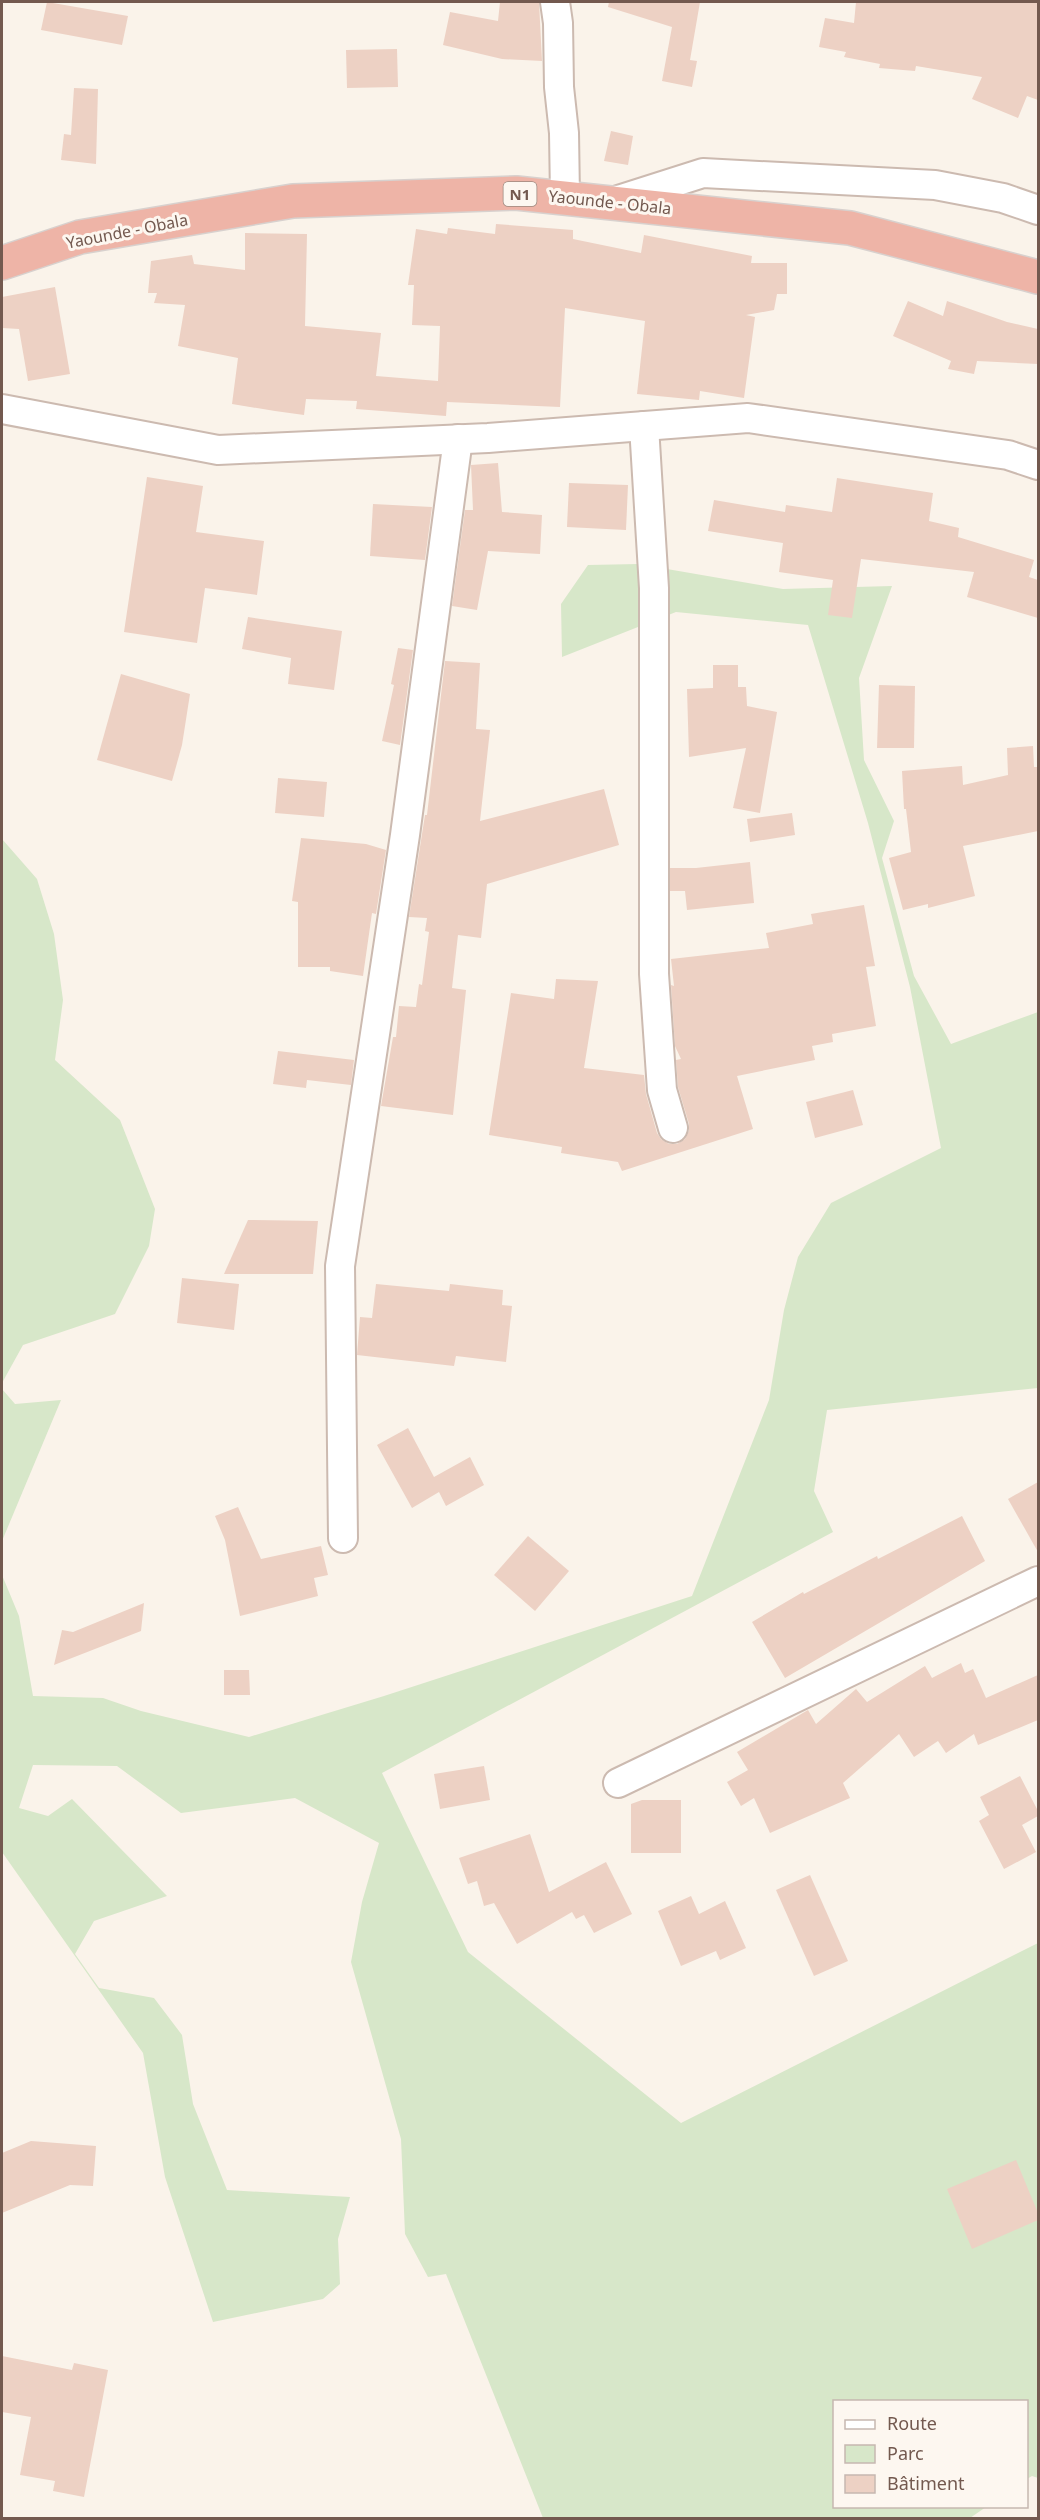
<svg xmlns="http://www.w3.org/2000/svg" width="1040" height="2520" font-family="'Noto Sans',sans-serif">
  <rect width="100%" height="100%" fill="#faf3ea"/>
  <!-- green -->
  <g fill="#d7e7c9">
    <path d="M 638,564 L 783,589 L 892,586 L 859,678 L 864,760 L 894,821 L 882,858 L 914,976 L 951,1044 L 1038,1012 L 1038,1388 L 827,1410 L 814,1491 L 833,1532 L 382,1773 L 468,1952 L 681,2123 L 1038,1943 L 1038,2478 L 1032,2476 L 1027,2479 L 1026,2402 L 834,2402 L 834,2506 L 986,2507 L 970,2518 L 543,2518 L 446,2274 L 428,2277 L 405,2234 L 401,2139 L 351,1962 L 362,1902 L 379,1843 L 295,1798 L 181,1813 L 117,1766 L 33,1765 L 19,1808 L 48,1816 L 72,1799 L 167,1896 L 94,1921 L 75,1954 L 99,1988 L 154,1998 L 182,2035 L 193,2104 L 227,2190 L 350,2197 L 338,2239 L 340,2284 L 323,2299 L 213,2322 L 165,2177 L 143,2053 L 2,1852 L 2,1575 L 19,1616 L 33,1696 L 103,1698 L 141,1711 L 249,1737 L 384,1696 L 692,1596 L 769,1400 L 784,1310 L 798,1257 L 831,1203 L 941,1148 L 910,987 L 868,823 L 808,625 L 676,612 L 562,657 L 561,604 L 588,565 Z"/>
    <path d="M 2,839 L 37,879 L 54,934 L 63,1000 L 55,1060 L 120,1120 L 155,1209 L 149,1246 L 115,1314 L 23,1345 L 2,1383 Z"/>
    <path d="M 2,1389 L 15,1404 L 61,1400 L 2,1541 Z"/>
  </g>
  <!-- building -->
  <g fill="#edd1c4">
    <path d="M 47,2 L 128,16 L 122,45 L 41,30 Z"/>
    <path d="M 500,2 L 539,2 L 542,61 L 502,59 L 443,45 L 450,12 L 498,21 Z"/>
    <path d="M 609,2 L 700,2 L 690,60 L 697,61 L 692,87 L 662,81 L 672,27 L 608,7 Z"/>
    <path d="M 856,2 L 1038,2 L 1038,100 L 1027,96 L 1018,118 L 972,99 L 982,77 L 916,66 L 915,71 L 879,68 L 880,64 L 844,57 L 846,52 L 819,47 L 825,18 L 854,23 Z"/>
    <path d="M 397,49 L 398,87 L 347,88 L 346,50 Z"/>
    <path d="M 74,88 L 98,89 L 96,164 L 61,160 L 64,134 L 71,135 Z"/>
    <path d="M 611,131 L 633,136 L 628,165 L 604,161 Z"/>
    <path d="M 496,224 L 573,230 L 573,239 L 641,253 L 644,235 L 752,256 L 751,263 L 787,263 L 787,294 L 777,294 L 774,310 L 746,315 L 755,317 L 744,398 L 700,391 L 699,400 L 637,394 L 645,321 L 565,308 L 560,407 L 447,402 L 446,416 L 356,409 L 357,401 L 306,399 L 304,415 L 275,411 L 232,404 L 238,358 L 178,346 L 185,305 L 154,303 L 157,293 L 148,293 L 151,261 L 192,255 L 194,264 L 245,270 L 245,233 L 307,234 L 305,326 L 381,333 L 376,376 L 438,381 L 440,326 L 412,325 L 414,285 L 408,285 L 416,229 L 447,234 L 448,228 L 495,234 Z"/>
    <path d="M 55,287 L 70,374 L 28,381 L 19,329 L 2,328 L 2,297 Z"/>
    <path d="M 908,301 L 943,316 L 947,301 L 1007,322 L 1038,329 L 1038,364 L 977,361 L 974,374 L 948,369 L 951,361 L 893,336 Z"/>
    <path d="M 498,463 L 502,512 L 542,515 L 540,554 L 488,551 L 477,610 L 452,606 L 465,510 L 473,510 L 471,465 Z"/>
    <path d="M 147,477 L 203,486 L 196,532 L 264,541 L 257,595 L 205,588 L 197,643 L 124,632 Z"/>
    <path d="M 837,478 L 933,493 L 929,521 L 959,528 L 958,537 L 1034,560 L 1029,577 L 1038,580 L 1038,618 L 967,597 L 974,572 L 861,559 L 852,618 L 828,615 L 833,580 L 779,572 L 783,543 L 708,531 L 714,500 L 785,512 L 786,505 L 832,512 Z"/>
    <path d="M 569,483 L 628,485 L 626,530 L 567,527 Z"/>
    <path d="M 373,504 L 432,507 L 425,560 L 370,556 Z"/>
    <path d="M 248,617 L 342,631 L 334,690 L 288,684 L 291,658 L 242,649 Z"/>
    <path d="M 398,648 L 413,650 L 400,745 L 382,741 L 394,685 L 391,684 Z"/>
    <path d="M 445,661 L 480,663 L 476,729 L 490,730 L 480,821 L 604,789 L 619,845 L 487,884 L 481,938 L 458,935 L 452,988 L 466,990 L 453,1115 L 381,1106 L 393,1037 L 396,1037 L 399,1006 L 416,1007 L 419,984 L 422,985 L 429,932 L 425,931 L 427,918 L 409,917 L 425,815 L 427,815 Z"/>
    <path d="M 713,665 L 738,665 L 738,687 L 746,687 L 747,706 L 777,712 L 760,813 L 733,808 L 746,748 L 689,757 L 687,689 L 713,688 Z"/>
    <path d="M 121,674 L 190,694 L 182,745 L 172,781 L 97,760 Z"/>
    <path d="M 879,685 L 915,686 L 914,748 L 877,748 Z"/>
    <path d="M 1033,746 L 1034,767 L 1038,767 L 1038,831 L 963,846 L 975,896 L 928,908 L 928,904 L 903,910 L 889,858 L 911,852 L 906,809 L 904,809 L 902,771 L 962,766 L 963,785 L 1008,775 L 1007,748 Z"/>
    <path d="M 278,778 L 327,782 L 324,817 L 275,813 Z"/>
    <path d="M 792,813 L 795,835 L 750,842 L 747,819 Z"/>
    <path d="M 301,838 L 366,844 L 386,850 L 376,914 L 372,913 L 363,976 L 330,971 L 330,967 L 298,967 L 298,902 L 292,901 Z"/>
    <path d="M 750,862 L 754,903 L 687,910 L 685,891 L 670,891 L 670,868 L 696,868 Z"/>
    <path d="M 864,905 L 875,966 L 866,967 L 876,1026 L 832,1034 L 833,1042 L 812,1046 L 815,1060 L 737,1076 L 753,1129 L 622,1171 L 618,1162 L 561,1153 L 562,1147 L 489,1135 L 511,993 L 554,999 L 556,979 L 598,981 L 584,1068 L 644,1075 L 646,1094 L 657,1133 L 661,1139 L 669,1144 L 677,1144 L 685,1139 L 689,1131 L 689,1124 L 678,1087 L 676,1060 L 681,1059 L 675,1046 L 671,985 L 674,986 L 671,959 L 769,948 L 766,933 L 813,924 L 811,914 Z"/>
    <path d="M 278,1051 L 354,1060 L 351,1085 L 307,1080 L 306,1088 L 273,1084 Z"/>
    <path d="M 853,1090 L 863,1125 L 815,1138 L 806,1102 Z"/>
    <path d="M 248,1220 L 318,1221 L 313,1274 L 224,1274 Z"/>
    <path d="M 182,1278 L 239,1284 L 234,1330 L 177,1323 Z"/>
    <path d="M 376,1284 L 449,1291 L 450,1284 L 503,1290 L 502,1305 L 512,1306 L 506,1362 L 456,1356 L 454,1366 L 357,1355 L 360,1317 L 372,1318 Z"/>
    <path d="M 408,1428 L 434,1477 L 470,1457 L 484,1485 L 446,1506 L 439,1492 L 412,1508 L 377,1445 Z"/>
    <path d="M 1038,1482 L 1038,1552 L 1008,1499 Z"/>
    <path d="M 238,1507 L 261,1559 L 321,1546 L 328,1575 L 314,1578 L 318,1596 L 240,1616 L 225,1540 L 215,1516 Z"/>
    <path d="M 962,1516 L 985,1561 L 785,1678 L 752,1622 L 803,1592 L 804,1594 L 877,1556 L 878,1559 Z"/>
    <path d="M 528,1536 L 569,1571 L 535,1611 L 494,1575 Z"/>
    <path d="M 144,1603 L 141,1631 L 54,1665 L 62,1630 L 73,1632 Z"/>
    <path d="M 961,1663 L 965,1673 L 973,1669 L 986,1698 L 1038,1675 L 1038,1720 L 978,1745 L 974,1734 L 946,1753 L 938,1741 L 914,1757 L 899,1734 L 843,1783 L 850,1798 L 770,1833 L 754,1798 L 741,1806 L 727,1782 L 748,1770 L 737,1752 L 808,1710 L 816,1724 L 856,1689 L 867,1702 L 925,1666 L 932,1678 Z"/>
    <path d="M 224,1670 L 249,1670 L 250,1695 L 224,1695 Z"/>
    <path d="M 484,1766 L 490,1800 L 440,1809 L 434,1774 Z"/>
    <path d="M 1020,1776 L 1038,1811 L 1038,1816 L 1022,1825 L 1036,1852 L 1004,1869 L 979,1821 L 989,1815 L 980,1797 Z"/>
    <path d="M 642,1800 L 681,1800 L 681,1853 L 631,1853 L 631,1804 Z"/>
    <path d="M 530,1834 L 549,1892 L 606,1862 L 632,1914 L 594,1933 L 584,1915 L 576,1919 L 572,1912 L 517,1944 L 494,1903 L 484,1906 L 477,1881 L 468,1884 L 459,1858 Z"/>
    <path d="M 810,1875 L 848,1961 L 814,1976 L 776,1890 Z"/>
    <path d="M 691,1896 L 699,1914 L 725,1901 L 746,1948 L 720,1960 L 716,1951 L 681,1966 L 658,1911 Z"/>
    <path d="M 31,2141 L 96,2146 L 93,2186 L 70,2185 L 2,2213 L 2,2153 Z"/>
    <path d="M 1016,2160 L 1038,2213 L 1038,2220 L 972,2249 L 947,2189 Z"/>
    <path d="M 2,2356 L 72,2370 L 74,2363 L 108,2370 L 84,2497 L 53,2491 L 55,2481 L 20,2475 L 31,2417 L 2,2412 Z"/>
  </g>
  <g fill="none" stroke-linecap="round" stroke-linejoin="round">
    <!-- street casing -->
    <g stroke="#ccbab0" stroke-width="32">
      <g id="street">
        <path d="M 555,2 L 558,23 L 559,87 L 564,133 L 565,197"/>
        <path d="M 612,202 L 703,173 L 935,185 L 1003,198 L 1038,210"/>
        <path d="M 2,409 L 218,450 L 488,438 L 748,418 L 1008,455 L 1038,465"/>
        <path d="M 644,426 L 654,588 L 654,974 L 662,1090 L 673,1128"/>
        <path d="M 343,1538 L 340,1266 L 405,835 L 458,439"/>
        <path d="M 618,1783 L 1038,1581"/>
      </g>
    </g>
    <!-- highway casing -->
    <g stroke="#d8d1ce" stroke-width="36">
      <path id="highway" d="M 2,263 L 80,237 L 293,201 L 516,193 L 850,228 L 1038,277"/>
    </g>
    <!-- street -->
    <use href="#street" stroke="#fff" stroke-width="28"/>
    <!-- highway -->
    <use href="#highway" stroke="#eeb4a7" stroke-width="33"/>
  </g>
  <g text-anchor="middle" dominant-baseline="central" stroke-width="6" stroke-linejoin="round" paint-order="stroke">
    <!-- shield labels -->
    <rect fill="#fdf7f0" stroke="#9c887f" stroke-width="1.5" x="503.5" y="182" width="33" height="24" rx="4.5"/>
    <g font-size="15" font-weight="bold" fill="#73594f">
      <text x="520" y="194">N1</text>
    </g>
    <!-- street labels -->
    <g font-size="16" fill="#73594f" stroke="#fdf7f0">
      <text transform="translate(610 202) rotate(6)">Yaounde - Obala</text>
      <text transform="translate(127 231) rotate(-11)">Yaounde - Obala</text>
    </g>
  </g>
  <!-- border -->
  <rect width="1040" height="2520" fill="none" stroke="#73594f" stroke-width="6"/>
  <!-- legend -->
  <rect x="833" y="2400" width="195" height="108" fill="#fdf7f0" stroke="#c6b8b0" stroke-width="1.5"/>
  <rect x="845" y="2420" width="30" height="9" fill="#ffffff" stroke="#c6b8b0" stroke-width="1.5"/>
  <text x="887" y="2430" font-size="18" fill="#73594f">Route</text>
  <rect x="845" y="2445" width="30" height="18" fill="#d7e7c9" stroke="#c6b8b0" stroke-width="1.5"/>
  <text x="887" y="2460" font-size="18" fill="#73594f">Parc</text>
  <rect x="845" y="2475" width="30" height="18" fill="#edd1c4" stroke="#c6b8b0" stroke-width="1.5"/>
  <text x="887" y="2490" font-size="18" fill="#73594f">Bâtiment</text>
</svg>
